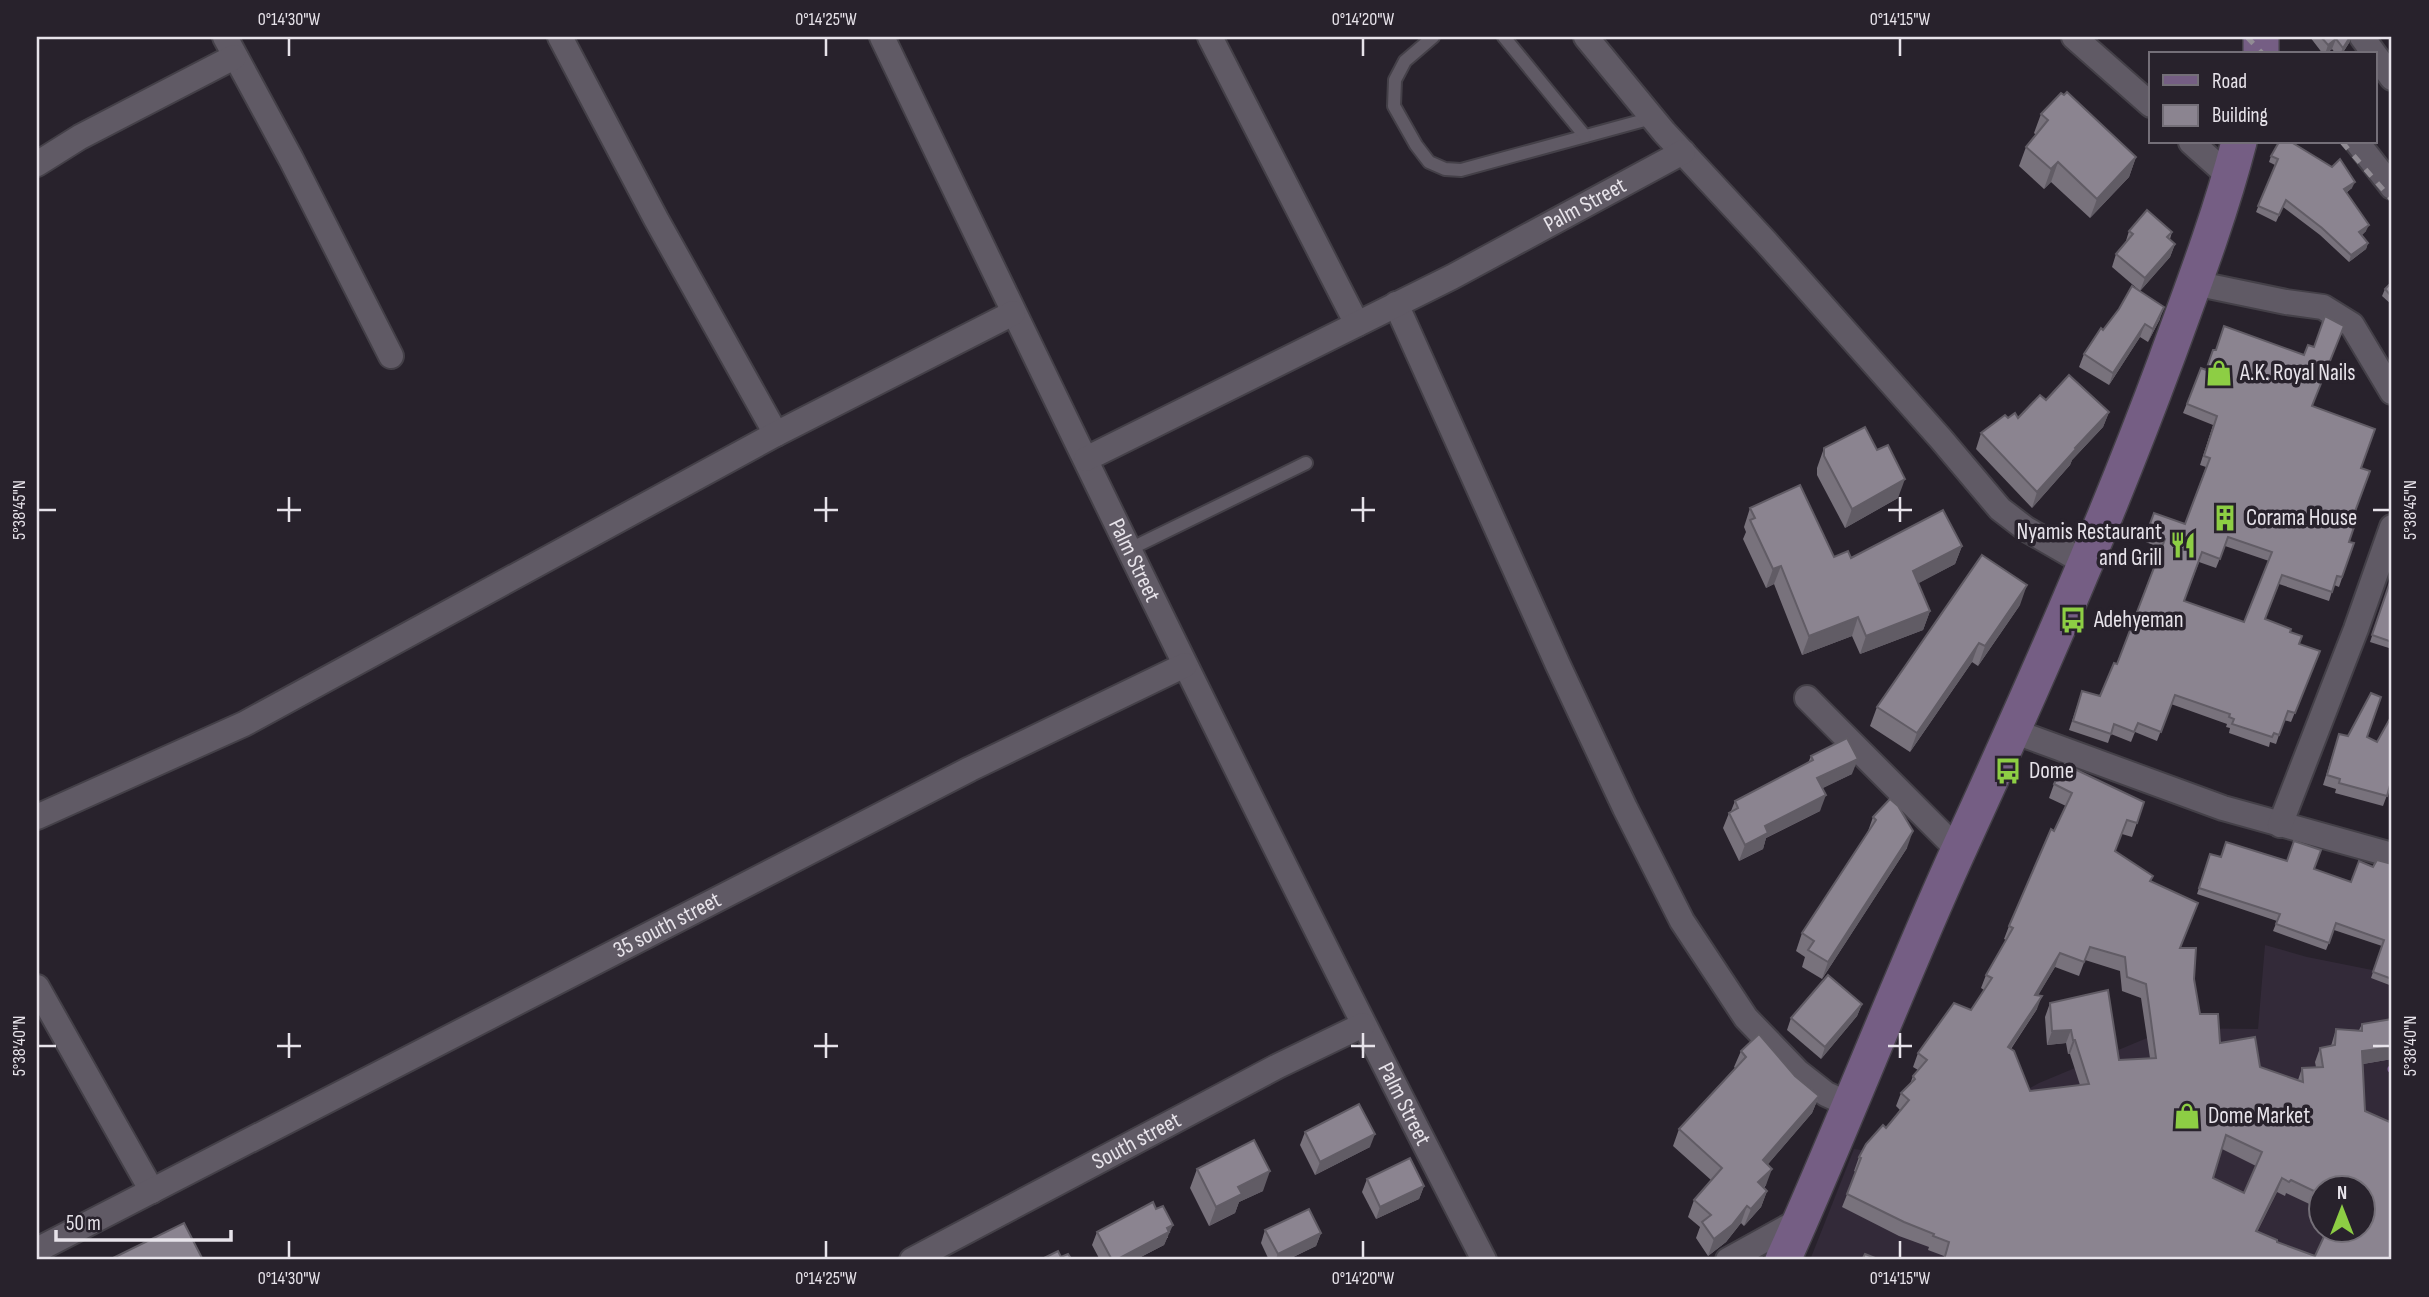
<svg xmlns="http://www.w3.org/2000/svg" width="2429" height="1297" font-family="'Sofia Sans Condensed',sans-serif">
  <rect width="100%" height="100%" fill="#28222c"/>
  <!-- built -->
  <path fill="#332a39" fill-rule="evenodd" d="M 2265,945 L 2307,957 L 2392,974 L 2392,1260 L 1810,1260 L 1854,1149 L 1910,1157 L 2039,1083 L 2171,1028 L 2258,1029 ZM 2320,1188 L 2362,1188 L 2362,1230 L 2320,1230 Z"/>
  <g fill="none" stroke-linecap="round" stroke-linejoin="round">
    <!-- stream -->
    <path stroke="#7a5791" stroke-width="7" d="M 2391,1069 L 2392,1069"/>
    <!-- lane casing -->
    <g stroke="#444048" stroke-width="16">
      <g id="lane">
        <path d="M 1433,37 L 1405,61 L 1395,80 L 1394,106 L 1416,145 L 1429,162 L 1445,169 L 1461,170 L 1652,118"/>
        <path d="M 1504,37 L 1585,136"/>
        <path d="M 1130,549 L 1306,463"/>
      </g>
    </g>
    <!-- street casing -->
    <g stroke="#444048" stroke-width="28">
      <g id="street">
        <path d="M 225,37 L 291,159 L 391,356"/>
        <path d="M 560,37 L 656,219 L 776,434"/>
        <path id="s1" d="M 882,37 C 1078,447 1276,856 1484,1260"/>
        <path d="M 1210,37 L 1357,324"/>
        <path d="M 1586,37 L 1664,132 L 1766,242 L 1941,439 L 2000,509 L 2026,529 L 2087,564"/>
        <path d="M 2074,37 L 2151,105"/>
        <path d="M 2362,37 L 2392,78"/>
        <path d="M 2191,142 L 2230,177"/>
        <path d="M 2357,142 L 2392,187"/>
        <path d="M 37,164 L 80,137 L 234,57"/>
        <path d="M 2194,283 L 2286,302 L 2323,307 L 2352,325 L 2392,392"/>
        <path d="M 1396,304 L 1558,665 L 1625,808 L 1682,921 L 1746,1018 L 1798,1072 L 1826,1094 L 1850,1105"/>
        <path id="s2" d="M 1086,459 L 1452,277 L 1683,152"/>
        <path d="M 1807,698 L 1959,851"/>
        <path d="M 2013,731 L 2223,808 L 2392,855"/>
        <path d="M 37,817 L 244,724 L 776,434 L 1013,313"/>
        <path d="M 2280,825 L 2356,629 L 2392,527"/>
        <path d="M 37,987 L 152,1191"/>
        <path id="s3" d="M 37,1250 L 970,769 L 1185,665"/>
        <path id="s4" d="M 912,1260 L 1278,1066 L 1363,1025"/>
        <path d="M 1728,1260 L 1802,1219"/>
      </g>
    </g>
    <!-- secondary casing -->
    <g stroke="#444048" stroke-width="38">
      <g id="secondary">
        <path d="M 2261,54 L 2261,37"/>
        <path d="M 1783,1260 C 1843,1127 1895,991 1955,858 C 2030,694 2103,530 2166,360 C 2192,289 2220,216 2239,142"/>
      </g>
    </g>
    <!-- lane -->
    <use href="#lane" stroke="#605a65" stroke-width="12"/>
    <!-- street -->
    <use href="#street" stroke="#605a65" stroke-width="24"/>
    <!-- secondary -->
    <use href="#secondary" stroke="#755e84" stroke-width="35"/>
    <!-- rail -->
    <g stroke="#918c94" stroke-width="5" stroke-dasharray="9 9" stroke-linecap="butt">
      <path d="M 2247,37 L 2263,54"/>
      <path d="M 2342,142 L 2392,200"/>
    </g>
  </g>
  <!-- wall -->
  <g fill="#78727c" fill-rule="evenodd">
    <path d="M 2310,37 L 2351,37 L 2349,43 L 2342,54 L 2336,54 L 2332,49 L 2326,54 L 2323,54 Z"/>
    <path d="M 2041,114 L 2136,157 L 2129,177 L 2090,218 L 2051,182 L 2044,189 L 2019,166 L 2026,147 L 2036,135 L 2034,133 Z"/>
    <path d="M 2271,156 L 2352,188 L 2346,193 L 2366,231 L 2362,235 L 2368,243 L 2366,249 L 2349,262 L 2320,235 L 2283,207 L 2276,222 L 2256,212 L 2275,165 L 2269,162 Z"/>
    <path d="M 2129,231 L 2172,232 L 2170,239 L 2175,244 L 2170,257 L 2140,291 L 2112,267 L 2116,254 L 2125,244 Z"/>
    <path d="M 2392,282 L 2392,305 L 2382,296 L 2385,289 Z"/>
    <path d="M 2160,319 L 2148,342 L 2140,337 L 2109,385 L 2079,367 L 2084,354 L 2103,330 Z"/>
    <path d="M 2201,368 L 2312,406 L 2361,468 L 2350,525 L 2349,542 L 2354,543 L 2339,587 L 2334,585 L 2329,601 L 2279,584 L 2265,619 L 2290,632 L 2299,644 L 2320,651 L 2291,722 L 2284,720 L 2276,744 L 2270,742 L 2269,747 L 2229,733 L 2230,728 L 2226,727 L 2227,724 L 2171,704 L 2157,741 L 2135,732 L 2131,742 L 2111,734 L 2108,743 L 2069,730 L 2082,691 L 2100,696 L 2117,664 L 2161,548 L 2143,541 L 2154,513 L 2185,524 L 2206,467 L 2200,465 L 2213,425 L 2183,413 ZM 2225,546 L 2269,561 L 2244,622 L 2184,601 L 2199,562 L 2216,568 Z"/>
    <path d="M 2046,400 L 2109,412 L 2103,427 L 2072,460 L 2070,465 L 2032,508 L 1976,449 L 1981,433 L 2008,418 L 2018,418 Z"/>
    <path d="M 1824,448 L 1898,498 L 1845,528 L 1817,475 L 1817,468 Z"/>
    <path d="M 1750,508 L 1834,557 L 1851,558 L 1962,546 L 1955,564 L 1918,583 L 1930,611 L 1923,630 L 1860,654 L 1852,636 L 1802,655 L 1774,584 L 1766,588 L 1743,539 L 1746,532 L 1744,527 Z"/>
    <path d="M 2391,579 L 2392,579 L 2392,649 L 2370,642 Z"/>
    <path d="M 2020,605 L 1978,666 L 1972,662 L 1910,752 L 1870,726 L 1877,707 Z"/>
    <path d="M 2392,715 L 2392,788 L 2390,787 L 2383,806 L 2335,793 L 2336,789 L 2323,785 L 2339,734 L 2348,736 L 2367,737 L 2377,742 Z"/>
    <path d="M 1811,756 L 1852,774 L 1822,788 L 1820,811 L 1766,838 L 1763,849 L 1739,861 L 1723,828 L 1729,813 L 1731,811 L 1735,801 L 1808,763 Z"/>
    <path d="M 2054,784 L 2144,802 L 2132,837 L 2122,834 L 2115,851 L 2151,882 L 2194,979 L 2200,1014 L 2220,1043 L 2260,1067 L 2298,1080 L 2302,1068 L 2316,1067 L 2315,1062 L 2320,1048 L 2331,1046 L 2336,1029 L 2359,1030 L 2362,1024 L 2392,1059 L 2363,1064 L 2365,1111 L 2392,1260 L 1943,1260 L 1944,1256 L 1928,1250 L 1929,1247 L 1899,1236 L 1842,1207 L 1856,1172 L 1854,1171 L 1859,1157 L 1886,1128 L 1900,1110 L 1896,1106 L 1901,1093 L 1910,1084 L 1913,1076 L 1918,1070 L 1913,1067 L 1918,1053 L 1971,1010 L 1984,990 L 1981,988 L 1986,975 L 2006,940 L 2004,939 L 2009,926 L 2066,806 L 2049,798 ZM 2085,960 L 2120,971 L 2122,991 L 2141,998 L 2150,1058 L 2119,1060 L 2050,1003 L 2045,1017 L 2047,1045 L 2066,1043 L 2068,1054 L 2070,1054 L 2080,1085 L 2030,1091 L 2011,1049 L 2037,1009 L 2038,995 L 2055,967 L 2079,976 ZM 2222,1149 L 2256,1166 L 2244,1193 L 2213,1178 ZM 2320,1188 L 2362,1188 L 2315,1256 L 2277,1242 L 2257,1232 L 2277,1192 L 2285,1196 L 2286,1193 L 2320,1209 Z"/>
    <path d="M 1873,817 L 1907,848 L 1822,979 L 1802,967 L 1805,957 L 1796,951 L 1802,933 L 1867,834 Z"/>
    <path d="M 2210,854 L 2221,857 L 2287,861 L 2314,869 L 2351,882 L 2373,867 L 2392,864 L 2392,986 L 2371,978 L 2382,946 L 2334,930 L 2326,950 L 2273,931 L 2277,921 L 2197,894 Z"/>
    <path d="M 1862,1004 L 1857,1016 L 1821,1059 L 1787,1030 L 1791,1018 Z"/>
    <path d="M 1741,1051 L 1795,1076 L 1819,1096 L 1812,1113 L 1768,1164 L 1766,1185 L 1764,1188 L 1767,1191 L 1761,1207 L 1744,1226 L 1741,1223 L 1726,1242 L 1708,1256 L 1696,1238 L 1700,1227 L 1688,1217 L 1694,1200 L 1711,1180 L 1673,1146 L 1679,1129 L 1735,1068 L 1734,1067 Z"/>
    <path d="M 1305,1132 L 1370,1147 L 1315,1175 L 1300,1145 Z"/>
    <path d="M 1197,1169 L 1263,1191 L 1239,1202 L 1235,1213 L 1209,1226 L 1190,1188 Z"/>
    <path d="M 1367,1179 L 1424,1186 L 1419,1199 L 1376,1219 L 1362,1192 Z"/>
    <path d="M 1156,1209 L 1168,1238 L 1167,1238 L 1164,1245 L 1135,1260 L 1100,1260 L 1092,1245 L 1097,1232 Z"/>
    <path d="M 1265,1230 L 1321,1233 L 1316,1246 L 1287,1260 L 1269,1260 L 1261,1243 Z"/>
  </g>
  <!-- shaded-wall -->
  <g fill="#615c65">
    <path d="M 2350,37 L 2351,37 L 2349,43 L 2342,54 L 2340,54 L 2343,48 Z"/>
    <path d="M 2336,39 L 2332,49 L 2325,54 L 2328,45 Z"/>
    <path d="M 2136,157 L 2129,177 L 2090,218 L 2097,199 Z"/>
    <path d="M 2058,162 L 2051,182 L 2044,189 L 2051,169 Z"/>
    <path d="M 2355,182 L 2352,188 L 2341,196 L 2344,189 Z"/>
    <path d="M 2369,225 L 2366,231 L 2357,239 L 2359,232 Z"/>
    <path d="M 2368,243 L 2366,249 L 2349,262 L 2351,255 Z"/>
    <path d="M 2175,244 L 2170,257 L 2140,291 L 2145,278 Z"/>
    <path d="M 2164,307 L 2160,319 L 2148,342 L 2153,329 Z"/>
    <path d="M 2145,324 L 2140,337 L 2109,385 L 2113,373 Z"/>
    <path d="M 2109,412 L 2103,427 L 2072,460 L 2070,465 L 2032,508 L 2037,492 L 2075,448 Z"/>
    <path d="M 1905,479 L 1898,498 L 1845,528 L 1852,509 Z"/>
    <path d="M 1962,546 L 1955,564 L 1906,590 L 1913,571 Z"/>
    <path d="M 1781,566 L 1774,584 L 1766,588 L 1773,569 Z"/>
    <path d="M 2027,585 L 2020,605 L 1978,666 L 1985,646 Z"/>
    <path d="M 1930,611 L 1923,630 L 1860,654 L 1866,636 Z"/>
    <path d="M 1858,617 L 1852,636 L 1802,655 L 1809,636 Z"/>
    <path d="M 1979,643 L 1972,662 L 1910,752 L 1917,733 Z"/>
    <path d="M 1858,759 L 1852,774 L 1811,794 L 1817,778 Z"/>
    <path d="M 1826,795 L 1820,811 L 1766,838 L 1763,849 L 1739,861 L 1745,845 L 1765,826 Z"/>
    <path d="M 1913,831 L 1907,848 L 1822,979 L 1828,962 Z"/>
    <path d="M 2060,953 L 2055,967 L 2030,1009 L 2035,995 Z"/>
    <path d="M 2042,996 L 2037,1009 L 2003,1060 L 2008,1047 Z"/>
    <path d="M 1862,1004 L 1857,1016 L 1821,1059 L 1825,1047 Z"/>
    <path d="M 2071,1030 L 2066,1043 L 2047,1045 L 2052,1031 Z"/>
    <path d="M 2073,1040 L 2075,1040 L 2070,1054 L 2068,1054 Z"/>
    <path d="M 2392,1047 L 2392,1059 L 2357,1065 L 2362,1051 Z"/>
    <path d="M 1819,1096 L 1812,1113 L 1757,1177 L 1763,1160 Z"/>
    <path d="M 1375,1134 L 1370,1147 L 1315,1175 L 1320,1162 Z"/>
    <path d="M 1772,1169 L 1766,1185 L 1751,1199 L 1758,1182 Z"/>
    <path d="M 1270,1171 L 1263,1191 L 1239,1202 L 1235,1213 L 1209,1226 L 1216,1207 L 1238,1187 Z"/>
    <path d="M 2282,1178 L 2277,1192 L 2251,1244 L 2256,1231 Z"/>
    <path d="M 1424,1186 L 1419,1199 L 1376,1219 L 1380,1207 Z"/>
    <path d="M 1767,1191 L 1761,1207 L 1744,1226 L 1751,1209 Z"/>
    <path d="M 1747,1206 L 1741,1223 L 1726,1242 L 1708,1256 L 1714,1239 Z"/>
    <path d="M 1173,1225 L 1164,1245 L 1135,1260 L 1116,1260 Z"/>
    <path d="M 1321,1233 L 1316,1246 L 1287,1260 L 1275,1260 L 1278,1254 Z"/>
  </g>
  <!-- building -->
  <g fill="#8b8490" stroke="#615c65" stroke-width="2" fill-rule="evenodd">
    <path d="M 2321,37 L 2350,37 L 2343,48 L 2336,39 L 2328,45 Z"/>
    <path d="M 2067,92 L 2136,157 L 2097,199 L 2058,162 L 2051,169 L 2026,147 L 2048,120 L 2041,114 L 2061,93 L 2064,95 Z"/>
    <path d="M 2279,142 L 2291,142 L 2332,167 L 2340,159 L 2355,182 L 2344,189 L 2369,225 L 2359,232 L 2368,243 L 2351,255 L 2322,228 L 2286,200 L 2279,215 L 2258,206 L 2278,159 L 2271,156 Z"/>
    <path d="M 2147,210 L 2172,232 L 2167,237 L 2175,244 L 2145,278 L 2116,254 L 2133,234 L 2129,231 Z"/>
    <path d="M 2392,282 L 2392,297 L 2385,289 Z"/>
    <path d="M 2132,286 L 2164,307 L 2153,329 L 2145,324 L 2113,373 L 2084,354 L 2101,328 L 2103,330 L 2119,309 Z"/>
    <path d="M 2325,316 L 2344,326 L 2312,406 L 2375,429 L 2361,468 L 2370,471 L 2350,525 L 2354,527 L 2349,542 L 2354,543 L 2342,577 L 2337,576 L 2332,592 L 2282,575 L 2265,619 L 2291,629 L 2290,632 L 2302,636 L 2299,644 L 2320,651 L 2295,713 L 2288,711 L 2279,735 L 2274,733 L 2272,737 L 2232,724 L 2234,719 L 2229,717 L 2230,714 L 2175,695 L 2161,732 L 2138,723 L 2134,732 L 2114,724 L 2111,734 L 2073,721 L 2082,691 L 2100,696 L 2114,663 L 2117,664 L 2165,539 L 2147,532 L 2154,513 L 2185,524 L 2210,458 L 2204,456 L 2217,416 L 2187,404 L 2201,368 L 2206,370 L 2213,350 L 2216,350 L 2224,326 L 2304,355 L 2308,345 L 2314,347 ZM 2228,537 L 2272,552 L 2244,622 L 2184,601 L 2202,552 L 2220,559 Z"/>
    <path d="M 2069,375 L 2109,412 L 2075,448 L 2076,449 L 2037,492 L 1981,433 L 2005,415 L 2008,418 L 2015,413 L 2018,418 L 2040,395 L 2046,400 Z"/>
    <path d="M 1865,427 L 1877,450 L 1888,445 L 1905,479 L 1852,509 L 1824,456 L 1824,448 Z"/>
    <path d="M 1800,485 L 1834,557 L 1848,551 L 1851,558 L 1943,510 L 1962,546 L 1913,571 L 1930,611 L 1866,636 L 1858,617 L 1809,636 L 1781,566 L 1773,569 L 1750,520 L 1755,518 L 1750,508 Z"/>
    <path d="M 1982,555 L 2027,585 L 1985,646 L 1979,643 L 1917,733 L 1877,707 Z"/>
    <path d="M 2391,579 L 2392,579 L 2392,642 L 2372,635 Z"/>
    <path d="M 2371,693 L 2381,697 L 2367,737 L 2377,742 L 2392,715 L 2392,778 L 2387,796 L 2339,783 L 2340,779 L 2327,775 L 2339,734 L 2348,736 Z"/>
    <path d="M 1847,738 L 1858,759 L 1817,778 L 1826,795 L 1765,826 L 1768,833 L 1745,845 L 1729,813 L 1738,808 L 1735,801 L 1813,760 L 1811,756 Z"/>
    <path d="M 2064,764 L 2144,802 L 2137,823 L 2127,820 L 2115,851 L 2153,876 L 2150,881 L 2198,903 L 2180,948 L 2196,948 L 2194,979 L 2200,1014 L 2218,1014 L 2220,1043 L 2255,1037 L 2260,1067 L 2303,1082 L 2302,1068 L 2323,1067 L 2320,1048 L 2335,1045 L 2336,1029 L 2362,1031 L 2362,1024 L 2392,1019 L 2392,1047 L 2362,1051 L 2365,1111 L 2392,1123 L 2392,1260 L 1944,1260 L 1949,1242 L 1933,1236 L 1934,1234 L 1904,1222 L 1847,1194 L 1861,1158 L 1859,1157 L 1866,1144 L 1883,1125 L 1886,1128 L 1909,1100 L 1901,1093 L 1915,1079 L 1913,1076 L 1927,1060 L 1918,1053 L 1954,1003 L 1971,1010 L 1992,978 L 1986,975 L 2013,928 L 2009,926 L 2051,829 L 2054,831 L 2072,793 L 2054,784 ZM 2090,947 L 2125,957 L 2127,977 L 2146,984 L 2156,1058 L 2119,1060 L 2108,990 L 2050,1003 L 2052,1031 L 2071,1030 L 2073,1040 L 2075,1040 L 2089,1084 L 2030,1091 L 2014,1051 L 2008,1047 L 2042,996 L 2035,995 L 2060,953 L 2084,962 ZM 2226,1135 L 2262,1152 L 2244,1193 L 2213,1178 ZM 2282,1178 L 2289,1182 L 2291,1180 L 2320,1194 L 2320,1188 L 2362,1188 L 2362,1230 L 2327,1230 L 2315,1256 L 2277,1242 L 2277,1240 L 2256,1231 Z"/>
    <path d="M 1890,799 L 1898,806 L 1913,831 L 1828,962 L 1808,950 L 1814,941 L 1802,933 L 1876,820 L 1873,817 Z"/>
    <path d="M 2294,841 L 2321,850 L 2314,869 L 2351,882 L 2359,861 L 2373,867 L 2377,860 L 2392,864 L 2392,979 L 2373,972 L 2384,940 L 2336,923 L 2329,943 L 2276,924 L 2280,914 L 2199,888 L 2210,854 L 2221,857 L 2226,842 L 2287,861 Z"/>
    <path d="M 1828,975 L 1862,1004 L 1825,1047 L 1791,1018 Z"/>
    <path d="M 1759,1034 L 1795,1076 L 1819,1096 L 1763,1160 L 1772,1169 L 1758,1182 L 1767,1191 L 1751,1209 L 1747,1206 L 1732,1225 L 1714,1239 L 1702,1222 L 1711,1215 L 1694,1200 L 1722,1168 L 1679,1129 L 1746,1057 L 1741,1051 Z"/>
    <path d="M 1359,1104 L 1375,1134 L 1320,1162 L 1305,1132 Z"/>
    <path d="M 1254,1140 L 1270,1171 L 1238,1187 L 1242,1194 L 1216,1207 L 1197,1169 Z"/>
    <path d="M 1410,1158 L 1424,1186 L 1380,1207 L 1367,1179 Z"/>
    <path d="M 1153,1202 L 1156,1209 L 1163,1206 L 1173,1225 L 1167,1228 L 1169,1232 L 1116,1260 L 1112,1260 L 1097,1232 Z"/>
    <path d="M 1309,1209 L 1321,1233 L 1278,1254 L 1265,1230 Z"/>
    <path d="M 184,1223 L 203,1260 L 109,1260 Z"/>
    <path d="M 1058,1251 L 1061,1257 L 1068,1254 L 1072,1260 L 1040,1260 Z"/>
    <path d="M 1865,1254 L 1880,1260 L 1862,1260 Z"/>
  </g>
  <!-- ticks -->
  <path fill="none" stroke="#e7e3ea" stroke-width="2.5" d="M 289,38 L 289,56M 826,38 L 826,56M 1363,38 L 1363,56M 1900,38 L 1900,56M 289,497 L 289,522M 826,497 L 826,522M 1363,497 L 1363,522M 1900,497 L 1900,522M 38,510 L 56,510M 277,510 L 301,510M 814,510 L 838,510M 1351,510 L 1375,510M 1888,510 L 1912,510M 2373,510 L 2390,510M 289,1033 L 289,1058M 826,1033 L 826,1058M 1363,1033 L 1363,1058M 1900,1033 L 1900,1058M 38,1046 L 56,1046M 277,1046 L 301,1046M 814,1046 L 838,1046M 1351,1046 L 1375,1046M 1888,1046 L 1912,1046M 2373,1046 L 2390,1046M 289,1241 L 289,1258M 826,1241 L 826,1258M 1363,1241 L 1363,1258M 1900,1241 L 1900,1258"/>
  <!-- icons -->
  <defs>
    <g id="shop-bare" transform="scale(2.1)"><path d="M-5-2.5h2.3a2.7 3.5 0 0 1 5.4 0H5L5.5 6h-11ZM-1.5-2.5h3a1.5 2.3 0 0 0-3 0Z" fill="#8dce44" stroke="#28222c" stroke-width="2.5" paint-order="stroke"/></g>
    <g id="building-bare" transform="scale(2.1)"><path d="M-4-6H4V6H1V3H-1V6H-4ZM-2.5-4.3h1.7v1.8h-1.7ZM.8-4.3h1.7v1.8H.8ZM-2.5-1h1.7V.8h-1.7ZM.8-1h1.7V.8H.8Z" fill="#8dce44" stroke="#28222c" stroke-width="2.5" paint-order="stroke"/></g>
    <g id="restaurant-bare" transform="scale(2.1)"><path d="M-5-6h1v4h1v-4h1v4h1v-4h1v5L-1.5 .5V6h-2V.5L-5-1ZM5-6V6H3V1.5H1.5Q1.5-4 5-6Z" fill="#8dce44" stroke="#28222c" stroke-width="2.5" paint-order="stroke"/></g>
    <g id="bus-bare" transform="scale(2.1)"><path d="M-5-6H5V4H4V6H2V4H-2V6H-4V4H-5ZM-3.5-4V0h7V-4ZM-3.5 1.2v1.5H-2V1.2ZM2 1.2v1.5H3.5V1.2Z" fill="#8dce44" stroke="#28222c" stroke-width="2.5" paint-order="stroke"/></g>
  </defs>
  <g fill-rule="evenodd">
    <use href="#shop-bare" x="2219" y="373"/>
    <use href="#building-bare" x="2225" y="518"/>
    <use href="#restaurant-bare" x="2183" y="545"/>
    <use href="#bus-bare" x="2073" y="620"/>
    <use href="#bus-bare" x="2008" y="771"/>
    <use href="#shop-bare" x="2187" y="1116"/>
  </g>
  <g text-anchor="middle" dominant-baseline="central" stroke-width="7" stroke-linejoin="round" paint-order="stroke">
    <!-- street labels -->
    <g font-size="23" fill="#e7e3ea" stroke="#28222c">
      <text stroke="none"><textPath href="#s2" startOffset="560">Palm Street</textPath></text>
      <text stroke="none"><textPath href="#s1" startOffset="581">Palm Street</textPath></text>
      <text stroke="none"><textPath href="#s3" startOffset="709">35 south street</textPath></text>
      <text stroke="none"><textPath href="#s1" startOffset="1188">Palm Street</textPath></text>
      <text stroke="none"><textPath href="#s4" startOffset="254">South street</textPath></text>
    </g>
    <!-- poi labels -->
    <g font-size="23" fill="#e7e3ea" stroke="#28222c" text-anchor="start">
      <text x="2240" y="373">A.K. Royal Nails</text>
      <text x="2246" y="518">Corama House</text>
      <text x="2162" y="532" text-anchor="end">Nyamis Restaurant<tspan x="2162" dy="26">and Grill</tspan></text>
      <text x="2094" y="620">Adehyeman</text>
      <text x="2029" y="771">Dome</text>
      <text x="2208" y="1116">Dome Market</text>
    </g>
  </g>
  <!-- border -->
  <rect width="2429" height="1297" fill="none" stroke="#28222c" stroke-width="77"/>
  <!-- legend -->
  <rect x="2149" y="52" width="228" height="91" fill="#28222c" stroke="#746f78" stroke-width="2"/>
  <rect x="2163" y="75" width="35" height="10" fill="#755e84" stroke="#746f78" stroke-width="2"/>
  <text x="2212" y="88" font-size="21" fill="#e7e3ea">Road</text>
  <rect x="2163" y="105" width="35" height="21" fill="#8b8490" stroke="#746f78" stroke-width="2"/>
  <text x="2212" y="122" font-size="21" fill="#e7e3ea">Building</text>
  <!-- north arrow -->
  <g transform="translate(2342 1209)"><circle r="33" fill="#28222c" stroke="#746f78" stroke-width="2"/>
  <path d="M0-5L12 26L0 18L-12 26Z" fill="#8dce44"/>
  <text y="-10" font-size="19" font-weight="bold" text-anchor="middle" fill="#e7e3ea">N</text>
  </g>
  <!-- scale -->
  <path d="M56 1230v10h175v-10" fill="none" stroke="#e7e3ea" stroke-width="3.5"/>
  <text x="66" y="1230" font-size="21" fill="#e7e3ea" stroke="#28222c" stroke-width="5" paint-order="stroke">50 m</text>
  <rect x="38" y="38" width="2352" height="1220" fill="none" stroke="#e7e3ea" stroke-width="2.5"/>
  <g font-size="18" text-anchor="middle" fill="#e7e3ea">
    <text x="289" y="25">0°14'30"W</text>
    <text x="826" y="25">0°14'25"W</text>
    <text x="1363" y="25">0°14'20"W</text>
    <text x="1900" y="25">0°14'15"W</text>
    <text transform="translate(19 510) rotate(-90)" y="6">5°38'45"N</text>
    <text transform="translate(2410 510) rotate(-90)" y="6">5°38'45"N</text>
    <text transform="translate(19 1046) rotate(-90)" y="6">5°38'40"N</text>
    <text transform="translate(2410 1046) rotate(-90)" y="6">5°38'40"N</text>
    <text x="289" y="1284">0°14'30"W</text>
    <text x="826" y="1284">0°14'25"W</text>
    <text x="1363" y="1284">0°14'20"W</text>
    <text x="1900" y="1284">0°14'15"W</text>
  </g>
</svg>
